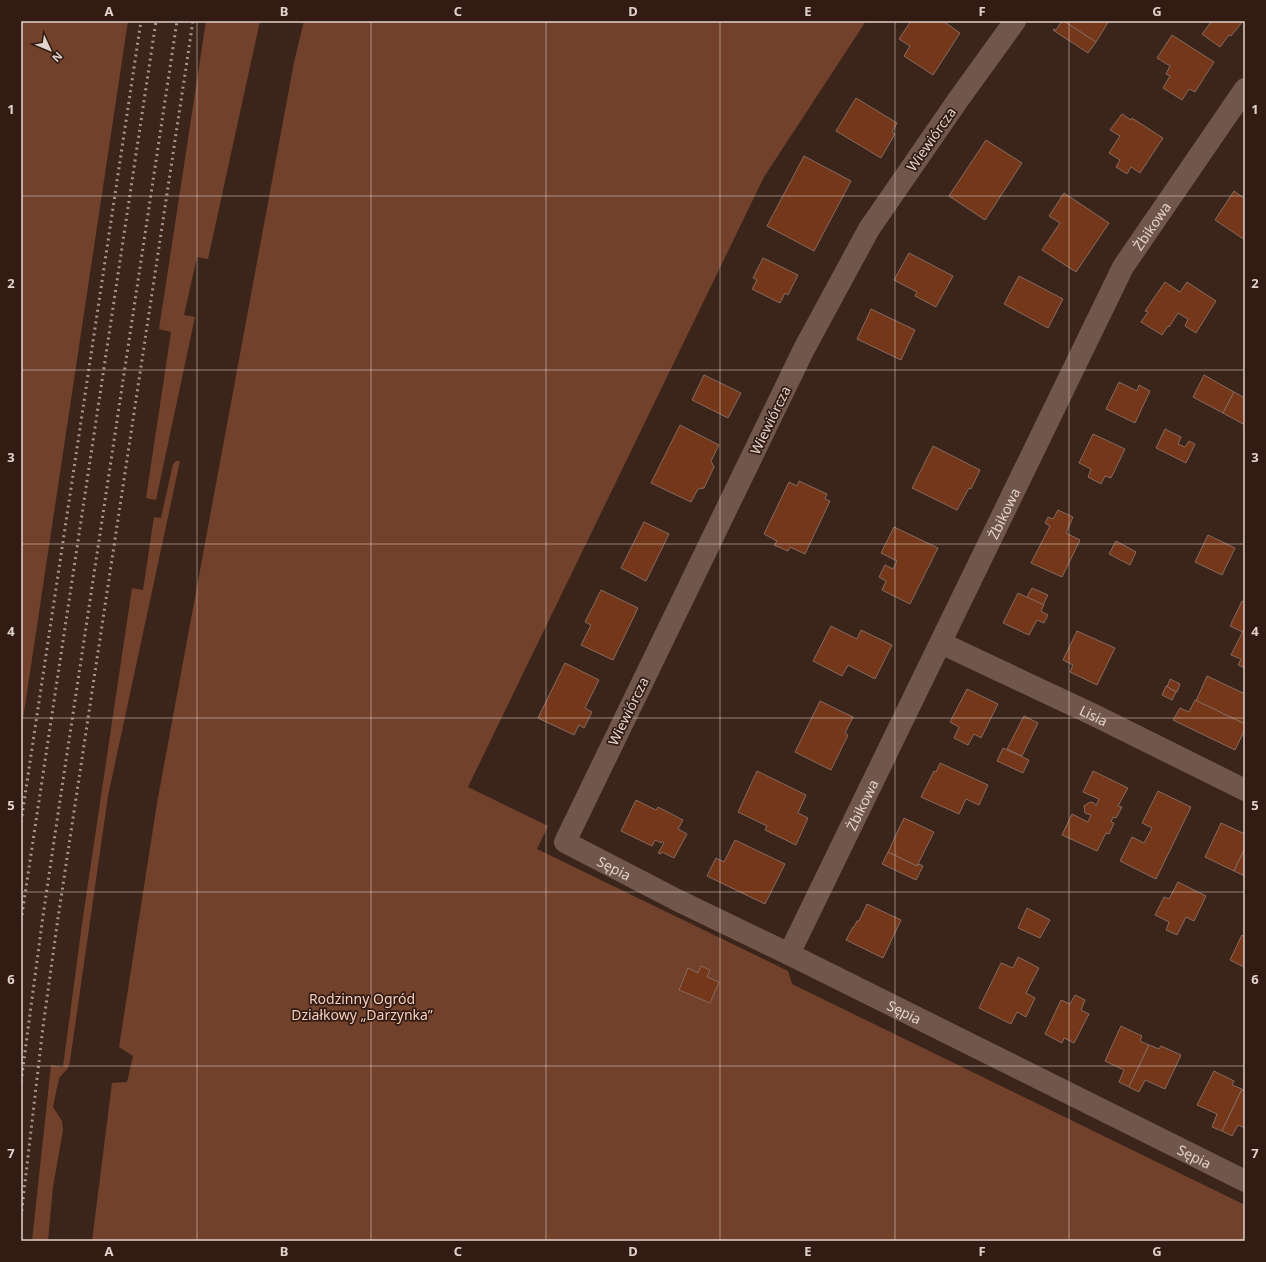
<svg xmlns="http://www.w3.org/2000/svg" width="1266" height="1262" font-family="'Noto Sans',sans-serif">
  <rect width="100%" height="100%" fill="#3b251b"/>
  <!-- green -->
  <g fill="#71412c">
    <path d="M 21,21 L 128,21 L 21,732 Z"/>
    <path d="M 206,21 L 260,21 L 208,259 L 197,257 L 184,315 L 195,317 L 156,500 L 146,498 L 171,332 L 159,329 Z"/>
    <path d="M 304,21 L 866,21 L 764,177 L 468,787 L 548,826 L 537,849 L 788,971 L 792,984 L 1245,1205 L 1245,1241 L 92,1241 L 112,1083 L 127,1082 L 133,1056 L 119,1047 L 157,803 L 294,62 Z"/>
    <path d="M 176,461 L 180,461 L 108,796 L 70,1061 L 68,1068 L 59,1078 L 53,1107 L 62,1121 L 63,1130 L 53,1187 L 48,1241 L 32,1241 L 51,1065 L 63,1067 L 82,924 L 132,588 L 143,590 L 154,517 L 161,518 L 173,464 Z"/>
  </g>
  <!-- building -->
  <g fill="#75371a" stroke="#866a5f">
    <path d="M 911,21 L 943,21 L 960,33 L 933,75 L 904,56 L 910,46 L 899,39 Z"/>
    <path d="M 1062,21 L 1064,21 L 1096,42 L 1088,53 L 1053,30 L 1054,29 L 1056,30 Z"/>
    <path d="M 1064,21 L 1109,21 L 1096,42 Z"/>
    <path d="M 1210,21 L 1243,21 L 1231,36 L 1229,35 L 1220,47 L 1202,34 L 1211,22 Z"/>
    <path d="M 1172,35 L 1214,62 L 1195,92 L 1189,89 L 1182,100 L 1163,88 L 1170,76 L 1166,74 L 1170,66 L 1157,58 Z"/>
    <path d="M 856,98 L 897,123 L 892,132 L 895,134 L 881,158 L 836,131 Z"/>
    <path d="M 1122,114 L 1131,120 L 1132,118 L 1163,138 L 1140,173 L 1131,167 L 1127,174 L 1116,167 L 1120,160 L 1109,153 L 1120,136 L 1110,130 Z"/>
    <path d="M 986,140 L 1022,163 L 985,220 L 949,196 Z"/>
    <path d="M 804,156 L 851,181 L 814,251 L 767,226 Z"/>
    <path d="M 1234,191 L 1245,199 L 1245,240 L 1215,220 Z"/>
    <path d="M 1064,193 L 1109,223 L 1076,272 L 1042,250 L 1060,223 L 1049,216 Z"/>
    <path d="M 909,253 L 953,276 L 936,307 L 915,296 L 917,292 L 894,280 Z"/>
    <path d="M 763,258 L 798,275 L 788,295 L 785,293 L 780,303 L 752,289 L 757,280 L 753,278 Z"/>
    <path d="M 1019,276 L 1063,299 L 1048,328 L 1004,304 Z"/>
    <path d="M 1165,282 L 1180,292 L 1187,282 L 1216,301 L 1196,333 L 1185,326 L 1188,319 L 1178,313 L 1169,327 L 1168,326 L 1162,335 L 1141,322 L 1148,312 L 1145,311 Z"/>
    <path d="M 871,309 L 915,330 L 901,360 L 857,339 Z"/>
    <path d="M 704,375 L 741,393 L 728,418 L 692,400 Z"/>
    <path d="M 1204,375 L 1234,392 L 1223,413 L 1193,397 Z"/>
    <path d="M 1119,382 L 1137,391 L 1139,385 L 1150,391 L 1135,423 L 1106,409 Z"/>
    <path d="M 1234,392 L 1245,398 L 1245,425 L 1223,413 Z"/>
    <path d="M 680,425 L 719,445 L 711,461 L 714,467 L 704,488 L 698,489 L 691,502 L 651,483 Z"/>
    <path d="M 1165,429 L 1181,437 L 1178,444 L 1185,447 L 1189,441 L 1195,444 L 1186,463 L 1156,448 Z"/>
    <path d="M 1093,434 L 1125,449 L 1111,478 L 1105,476 L 1101,484 L 1088,477 L 1091,469 L 1079,463 Z"/>
    <path d="M 933,446 L 980,470 L 971,489 L 969,488 L 957,510 L 912,488 Z"/>
    <path d="M 799,481 L 827,494 L 825,499 L 830,501 L 805,554 L 790,547 L 788,551 L 774,545 L 777,541 L 764,534 L 789,482 L 797,486 Z"/>
    <path d="M 1058,510 L 1073,517 L 1066,533 L 1080,540 L 1062,577 L 1031,563 L 1050,526 L 1045,523 L 1048,517 L 1053,519 Z"/>
    <path d="M 644,522 L 669,534 L 646,581 L 621,568 Z"/>
    <path d="M 894,527 L 938,548 L 910,604 L 882,590 L 886,581 L 879,577 L 885,565 L 893,569 L 897,561 L 881,553 Z"/>
    <path d="M 1208,535 L 1235,548 L 1222,575 L 1195,562 Z"/>
    <path d="M 1116,541 L 1136,552 L 1130,565 L 1109,554 Z"/>
    <path d="M 1032,588 L 1048,595 L 1043,605 L 1027,597 Z"/>
    <path d="M 601,590 L 638,608 L 613,660 L 581,645 L 591,625 L 585,622 Z"/>
    <path d="M 1018,593 L 1044,605 L 1041,611 L 1048,615 L 1044,623 L 1037,620 L 1029,635 L 1003,623 Z"/>
    <path d="M 1242,601 L 1245,603 L 1245,633 L 1230,626 Z"/>
    <path d="M 831,626 L 857,639 L 861,630 L 892,645 L 875,679 L 848,665 L 842,676 L 813,661 Z"/>
    <path d="M 1077,631 L 1115,648 L 1097,685 L 1070,672 L 1073,665 L 1063,660 Z"/>
    <path d="M 1243,631 L 1245,633 L 1245,668 L 1238,665 L 1241,659 L 1231,655 Z"/>
    <path d="M 565,663 L 599,680 L 585,708 L 592,712 L 584,728 L 579,725 L 574,735 L 538,718 Z"/>
    <path d="M 1207,676 L 1245,694 L 1245,724 L 1196,701 Z"/>
    <path d="M 1170,679 L 1180,684 L 1177,692 L 1167,687 Z"/>
    <path d="M 1166,686 L 1176,692 L 1172,700 L 1162,695 Z"/>
    <path d="M 967,689 L 998,704 L 981,738 L 974,734 L 968,745 L 954,738 L 959,727 L 950,722 Z"/>
    <path d="M 1195,700 L 1245,724 L 1245,729 L 1235,750 L 1173,720 L 1180,708 L 1189,712 Z"/>
    <path d="M 820,701 L 853,717 L 845,733 L 848,735 L 831,770 L 795,752 Z"/>
    <path d="M 1024,716 L 1038,723 L 1022,756 L 1007,749 Z"/>
    <path d="M 1003,748 L 1029,760 L 1023,773 L 997,761 Z"/>
    <path d="M 940,763 L 988,785 L 979,805 L 966,799 L 959,814 L 921,797 L 934,771 L 936,772 Z"/>
    <path d="M 757,771 L 806,795 L 798,813 L 808,818 L 796,845 L 765,830 L 767,826 L 738,812 Z"/>
    <path d="M 1093,771 L 1128,788 L 1118,806 L 1122,807 L 1116,818 L 1113,817 L 1111,822 L 1114,823 L 1109,834 L 1106,833 L 1097,851 L 1062,835 L 1072,814 L 1088,822 L 1091,815 L 1085,813 L 1084,806 L 1090,802 L 1094,803 L 1096,806 L 1099,799 L 1083,792 Z"/>
    <path d="M 1158,791 L 1191,807 L 1156,879 L 1120,861 L 1132,837 L 1144,843 L 1152,828 L 1142,823 Z"/>
    <path d="M 636,800 L 656,810 L 658,807 L 683,820 L 678,829 L 687,834 L 674,858 L 662,852 L 661,854 L 658,853 L 664,843 L 662,841 L 661,843 L 655,840 L 652,846 L 621,831 Z"/>
    <path d="M 904,818 L 934,832 L 917,866 L 888,852 Z"/>
    <path d="M 1221,823 L 1245,834 L 1245,848 L 1234,871 L 1205,857 Z"/>
    <path d="M 735,840 L 785,864 L 765,904 L 707,876 L 716,858 L 724,862 Z"/>
    <path d="M 1245,848 L 1245,876 L 1234,871 Z"/>
    <path d="M 888,852 L 917,866 L 919,864 L 923,866 L 916,880 L 882,864 Z"/>
    <path d="M 1178,882 L 1206,896 L 1194,921 L 1186,917 L 1177,935 L 1166,930 L 1169,922 L 1155,915 L 1164,897 L 1169,899 Z"/>
    <path d="M 867,904 L 901,920 L 883,958 L 846,940 L 853,927 L 854,927 L 857,921 L 859,921 Z"/>
    <path d="M 1027,908 L 1050,920 L 1040,938 L 1018,928 Z"/>
    <path d="M 1242,935 L 1245,937 L 1245,965 L 1244,967 L 1230,960 Z"/>
    <path d="M 1018,957 L 1039,968 L 1026,993 L 1035,998 L 1026,1017 L 1017,1012 L 1011,1024 L 979,1008 L 1001,963 L 1013,968 Z"/>
    <path d="M 701,966 L 710,970 L 707,977 L 719,982 L 710,1003 L 679,990 L 688,968 L 698,973 Z"/>
    <path d="M 1075,995 L 1085,1000 L 1081,1010 L 1089,1014 L 1074,1043 L 1064,1038 L 1062,1043 L 1045,1034 L 1061,1000 L 1070,1004 Z"/>
    <path d="M 1121,1026 L 1142,1036 L 1140,1041 L 1149,1045 L 1129,1087 L 1119,1082 L 1124,1070 L 1105,1061 Z"/>
    <path d="M 1149,1045 L 1159,1049 L 1161,1046 L 1181,1055 L 1165,1089 L 1145,1080 L 1139,1092 L 1129,1087 Z"/>
    <path d="M 1214,1071 L 1234,1081 L 1232,1085 L 1242,1089 L 1222,1131 L 1212,1127 L 1217,1114 L 1197,1105 Z"/>
    <path d="M 1242,1089 L 1245,1091 L 1245,1128 L 1238,1125 L 1232,1136 L 1222,1131 Z"/>
  </g>
  <g fill="none" stroke-linecap="round" stroke-linejoin="round">
    <!-- minor -->
    <g stroke="#70564b" stroke-width="22">
      <path id="s1" d="M 1015,21 L 958,100 L 869,229 L 804,349 L 565,842 L 677,900 L 789,954 L 1245,1181"/>
      <path id="s2" d="M 941,643 L 1094,715 L 1245,790"/>
      <path id="s3" d="M 789,954 L 1123,267 L 1245,89"/>
    </g>
    <!-- rail -->
    <g stroke="#a6948d" stroke-width="3" stroke-dasharray="2 4" stroke-linecap="butt">
      <path d="M 21,822 L 141,21"/>
      <path d="M 21,921 L 156,21"/>
      <path d="M 21,1082 L 43,916 L 59,807 L 177,21"/>
      <path d="M 21,1217 L 43,1027 L 58,918 L 193,21"/>
    </g>
  </g>
  <!-- grid -->
  <path fill="none" stroke="#e2d2cc" stroke-width="1" stroke-opacity="0.55" d="M 197,21 L 197,1241M 371,21 L 371,1241M 546,21 L 546,1241M 720,21 L 720,1241M 895,21 L 895,1241M 1069,21 L 1069,1241M 21,196 L 1245,196M 21,370 L 1245,370M 21,544 L 1245,544M 21,718 L 1245,718M 21,892 L 1245,892M 21,1066 L 1245,1066"/>
  <g text-anchor="middle" dominant-baseline="central" stroke-width="3.5" stroke-linejoin="round" paint-order="stroke">
    <!-- street labels -->
    <g font-size="14" fill="#e2d2cc" stroke="#311b12">
      <text transform="translate(931 139) rotate(-55)">Wiewiórcza</text>
      <text stroke="none"><textPath href="#s3" startOffset="814">Żbikowa</textPath></text>
      <text transform="translate(770 420) rotate(-64)">Wiewiórcza</text>
      <text stroke="none"><textPath href="#s3" startOffset="490">Żbikowa</textPath></text>
      <text transform="translate(628 711) rotate(-64)">Wiewiórcza</text>
      <text stroke="none"><textPath href="#s2" startOffset="169">Lisia</textPath></text>
      <text stroke="none"><textPath href="#s3" startOffset="166">Żbikowa</textPath></text>
      <text stroke="none"><textPath href="#s1" startOffset="994">Sępia</textPath></text>
      <text stroke="none"><textPath href="#s1" startOffset="1318">Sępia</textPath></text>
      <text stroke="none"><textPath href="#s1" startOffset="1642">Sępia</textPath></text>
    </g>
    <!-- park labels -->
    <g font-size="14" fill="#f8d0bf" stroke="#311b12">
      <text x="362" y="998">Rodzinny Ogród<tspan x="362" dy="16">Działkowy „Darzynka”</tspan></text>
    </g>
  </g>
  <!-- border -->
  <rect width="1266" height="1262" fill="none" stroke="#311b12" stroke-width="44"/>
  <!-- north arrow -->
  <g transform="translate(50 50) rotate(134)" stroke="#311b12" stroke-width="3" paint-order="stroke">
  <path d="M0-3L7 15L0 10L-7 15Z" fill="#e2d2cc"/>
  <text y="-6" font-size="11" font-weight="bold" text-anchor="middle" fill="#e2d2cc">N</text>
  </g>
  <rect x="22" y="22" width="1222" height="1218" fill="none" stroke="#e2d2cc" stroke-width="1.5"/>
  <g font-size="13" text-anchor="middle" font-weight="bold" fill="#e2d2cc">
    <text x="109" y="16">A</text>
    <text x="284" y="16">B</text>
    <text x="458" y="16">C</text>
    <text x="633" y="16">D</text>
    <text x="808" y="16">E</text>
    <text x="982" y="16">F</text>
    <text x="1157" y="16">G</text>
    <text x="11" y="114">1</text>
    <text x="1255" y="114">1</text>
    <text x="11" y="288">2</text>
    <text x="1255" y="288">2</text>
    <text x="11" y="462">3</text>
    <text x="1255" y="462">3</text>
    <text x="11" y="636">4</text>
    <text x="1255" y="636">4</text>
    <text x="11" y="810">5</text>
    <text x="1255" y="810">5</text>
    <text x="11" y="984">6</text>
    <text x="1255" y="984">6</text>
    <text x="11" y="1158">7</text>
    <text x="1255" y="1158">7</text>
    <text x="109" y="1256">A</text>
    <text x="284" y="1256">B</text>
    <text x="458" y="1256">C</text>
    <text x="633" y="1256">D</text>
    <text x="808" y="1256">E</text>
    <text x="982" y="1256">F</text>
    <text x="1157" y="1256">G</text>
  </g>
</svg>
